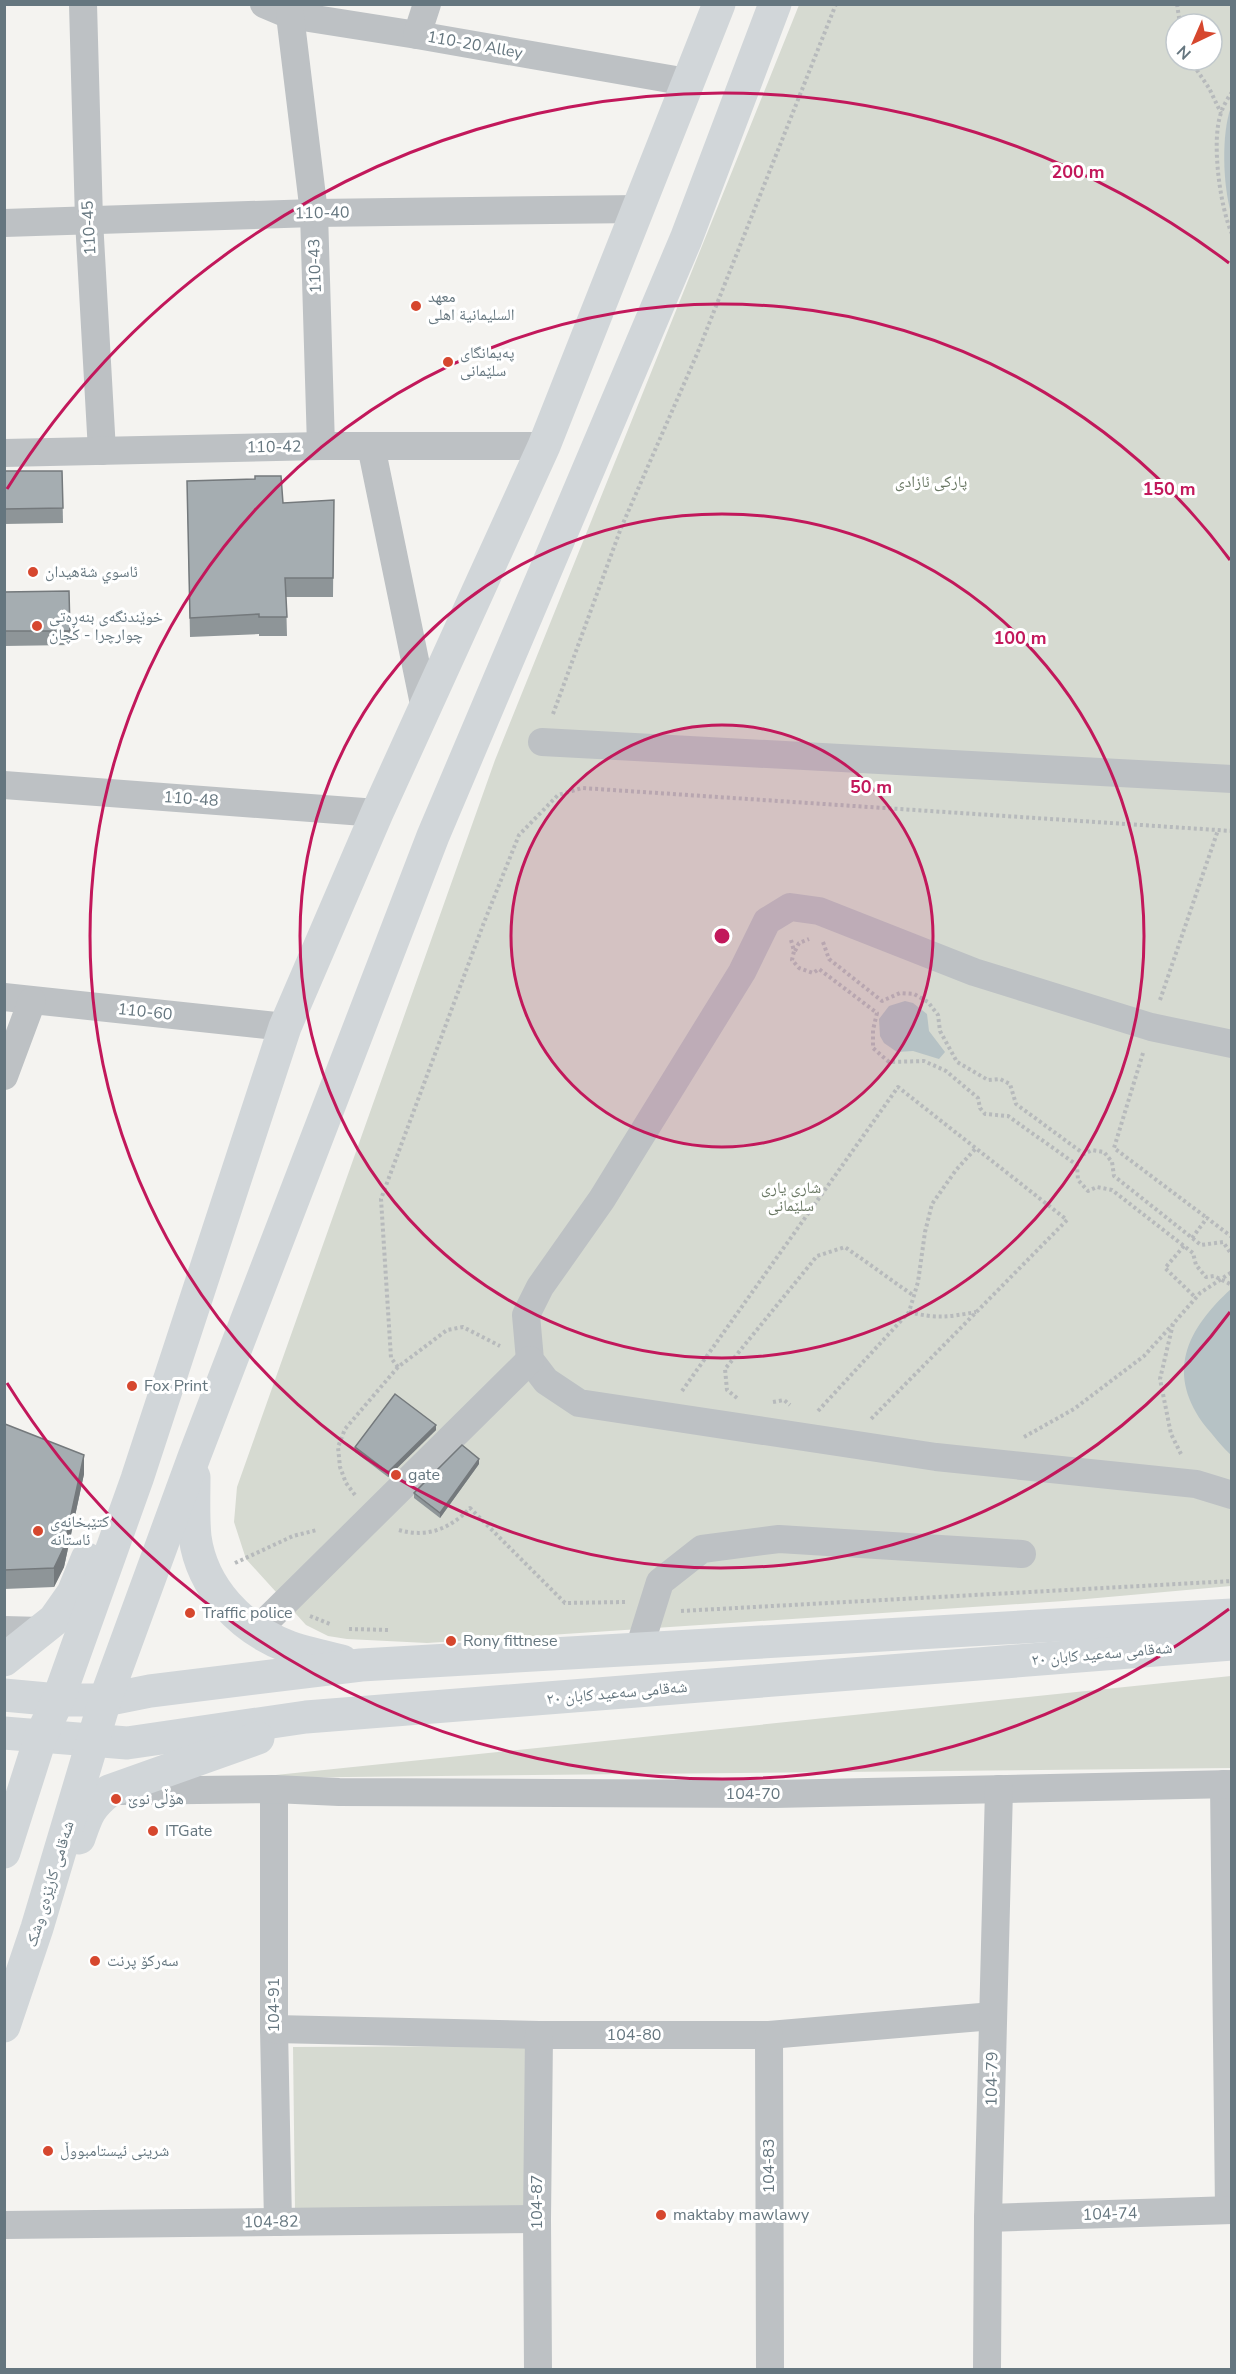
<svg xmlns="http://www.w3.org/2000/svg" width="1236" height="2374" font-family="'Nunito Sans','Noto Naskh Arabic',sans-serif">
  <rect width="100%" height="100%" fill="#f4f3f0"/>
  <!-- green -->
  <g fill="#d6dad1" fill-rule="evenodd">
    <path d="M 799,5 L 1231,5 L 1231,1586 L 1064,1601 L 427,1643 L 347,1639 L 328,1636 L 306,1625 L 246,1559 L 234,1522 L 237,1487 L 495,760 ZM 1176,24 L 1212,24 L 1212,60 L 1176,60 Z"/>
    <path d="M 1231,1676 L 1231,1768 L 247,1778 Z"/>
    <path d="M 526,2046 L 527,2208 L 295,2209 L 293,2047 Z"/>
  </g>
  <!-- water -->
  <g fill="#b6c2c5">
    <path d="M 1231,107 L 1232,107 L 1231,213 C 1223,186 1221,134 1231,107 Z"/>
    <path d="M 905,1001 L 913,1003 L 927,1014 L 929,1031 L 945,1052 L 939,1059 L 913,1051 L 897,1052 L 884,1043 L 880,1036 L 879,1019 L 889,1006 Z"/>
    <path d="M 1231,1289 L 1231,1455 C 1222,1447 1214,1436 1206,1427 C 1165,1374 1186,1330 1231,1289 Z"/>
  </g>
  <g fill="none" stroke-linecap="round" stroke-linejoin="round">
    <!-- path -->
    <g stroke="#b7babc" stroke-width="4" stroke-dasharray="3 3" stroke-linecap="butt">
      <path d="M 1177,4 L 1180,24"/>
      <path d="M 1190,60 L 1209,88 L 1221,113"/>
      <path d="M 1232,92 C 1228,98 1223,106 1221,113 C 1211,141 1220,207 1232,234"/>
      <path d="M 553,714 L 621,528 L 697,354 L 836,4"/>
      <path d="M 791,940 L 794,951 L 792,960 L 799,968 L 813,973 L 819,969 L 877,1013 L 873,1030 L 873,1048 L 889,1062 L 924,1061 L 946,1071 L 978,1098 L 980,1108 L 985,1114 L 1008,1116 L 1077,1165 L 1078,1180 L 1088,1191 L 1097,1187 L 1112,1190 L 1193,1253 L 1196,1265 L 1206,1277 L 1214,1276 L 1232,1285"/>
      <path d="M 823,942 L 829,959 L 882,1001 L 900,993 L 914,994 L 928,1002 L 938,1015 L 940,1031 L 957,1062 L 988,1080 L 1000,1079 L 1010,1084 L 1016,1104 L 1084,1154 L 1092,1150 L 1104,1152 L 1112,1162 L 1114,1176 L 1201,1245 L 1223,1242 L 1232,1255"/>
      <path d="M 795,951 L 799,943 L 809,939"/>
      <path d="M 1160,1000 L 1218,830"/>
      <path d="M 1143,1053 L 1114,1148 L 1207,1218"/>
      <path d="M 1192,1238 L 1207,1218 L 1232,1237"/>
      <path d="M 1184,1246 L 1165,1268 L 1196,1298"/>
      <path d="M 909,1312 C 937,1319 948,1317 976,1312"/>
      <path d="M 398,1367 L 391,1358 L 381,1199 L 483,925 L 519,835 L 558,795 L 582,788 L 1232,831"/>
      <path d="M 682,1391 L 898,1087 L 1067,1220 L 870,1420"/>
      <path d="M 737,1398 L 727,1390 L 725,1369 L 817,1256 L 845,1247 L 914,1296"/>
      <path d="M 773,1402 L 784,1400 L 790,1405"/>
      <path d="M 818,1411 L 909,1312 L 918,1282 L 925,1232 L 932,1204 L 956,1170 L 976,1148"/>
      <path d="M 1024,1437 L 1074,1409 L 1144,1356 L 1173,1324"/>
      <path d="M 1181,1454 L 1171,1434 L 1160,1379 L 1173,1324 L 1200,1293 L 1232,1272"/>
      <path d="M 355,1495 L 346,1483 L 340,1467 L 338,1447 L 345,1429 L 398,1367 L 447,1330 L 463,1327 L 500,1346"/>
      <path d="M 399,1530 C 427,1538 450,1529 470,1508 L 565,1603 L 626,1602"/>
      <path d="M 235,1563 L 293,1536 L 317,1530"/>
      <path d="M 681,1611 L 1232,1581"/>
      <path d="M 310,1616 L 330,1624"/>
      <path d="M 349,1629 L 390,1630"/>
    </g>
    <!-- minor -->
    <g stroke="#bdc1c4" stroke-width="28">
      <path d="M 83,4 L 89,220 L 102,451"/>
      <path d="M 264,4 L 290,15 L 417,35 L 687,82"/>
      <path d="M 290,15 L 314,213 L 321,446"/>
      <path d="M 417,35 L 427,4"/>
      <path d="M 4,223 L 314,213 L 639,209"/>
      <path d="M 371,446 L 425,709"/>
      <path d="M 4,453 L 321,446 L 544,446"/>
      <path d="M 542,742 L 1232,779"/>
      <path d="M 4,785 L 377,813"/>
      <path d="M 4,997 L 285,1027"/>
      <path d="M 1232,1044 L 1151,1027 L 974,972 L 819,911 L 790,907 L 767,921 L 742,972 L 602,1199 L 540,1287 L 526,1315 L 530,1360 L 546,1381 L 579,1403 L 936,1457 L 1196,1484 L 1232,1495"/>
      <path d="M 4,1076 L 32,1001"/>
      <path d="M 4,1630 L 42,1631"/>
      <path d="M 256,1631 L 530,1360"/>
      <path d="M 639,1649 L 660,1582 L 702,1549 L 779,1539 L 1022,1554"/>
      <path d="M 1224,1784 L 1229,2210"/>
      <path d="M 274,1789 L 274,2029 L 278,2222"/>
      <path d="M 121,1791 L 274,1789 L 339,1792 L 774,1794 L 1232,1784"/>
      <path d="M 274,2029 L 539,2035 L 769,2035 L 993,2016"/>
      <path d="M 769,2035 L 770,2370"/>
      <path d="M 988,2218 L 1232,2210"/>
      <path d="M 4,2225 L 537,2219"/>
      <path d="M 538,2370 L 537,2219 L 539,2035"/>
      <path d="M 987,2370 L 988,2218 L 999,1789"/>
    </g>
    <!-- major -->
    <g stroke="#d1d6d9" stroke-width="33">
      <path d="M 194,1477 C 194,1497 193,1517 195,1537 C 202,1588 241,1629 289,1647 C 306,1653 324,1657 342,1661"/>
      <path d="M 4,1660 L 54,1620 L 73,1593 L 87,1559"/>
      <path d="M 4,1695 L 58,1700 L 105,1700 L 150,1691 L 361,1665 L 1232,1615"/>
      <path d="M 4,1733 L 127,1743 L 306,1717 L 1232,1644"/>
      <path d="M 79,1838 C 87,1815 89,1807 109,1791 L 258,1738"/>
      <path d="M 4,1852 L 41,1736 L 58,1700 L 137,1479 L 285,1027 L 377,813 L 544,446 L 719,4"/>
      <path d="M 4,2026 L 37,1928 L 105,1700 L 194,1457 L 433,836 L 686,239 L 775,4"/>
    </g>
  </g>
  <!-- wall -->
  <g fill="#8e9598">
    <path d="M 4,471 L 62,471 L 63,523 L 4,524 Z"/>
    <path d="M 187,481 L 283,503 L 334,500 L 333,597 L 286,597 L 287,636 L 259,636 L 259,634 L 190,637 Z"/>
    <path d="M 69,591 L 70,645 L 4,646 L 4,592 Z"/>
    <path d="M 4,1426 L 84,1474 L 64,1567 L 54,1587 L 4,1589 Z"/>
    <path d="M 436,1430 L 388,1477 L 355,1452 L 355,1447 Z"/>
    <path d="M 479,1464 L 440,1518 L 414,1498 L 414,1493 Z"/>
  </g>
  <!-- shaded-wall -->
  <g fill="#74797c">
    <path d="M 436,1425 L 436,1430 L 388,1477 L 388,1472 Z"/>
    <path d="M 84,1455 L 84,1474 L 64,1567 L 54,1587 L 54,1568 Z"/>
    <path d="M 479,1459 L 479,1464 L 440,1518 L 440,1513 Z"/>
  </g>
  <!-- building -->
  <g fill="#a5adb1" stroke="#74797c" stroke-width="1.5">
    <path d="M 4,471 L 62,471 L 63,508 L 4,509 Z"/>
    <path d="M 255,476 L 281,476 L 283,503 L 334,500 L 333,578 L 285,578 L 287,617 L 259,617 L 259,614 L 190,618 L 187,481 L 255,479 Z"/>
    <path d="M 69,591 L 70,631 L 4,631 L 4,592 Z"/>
    <path d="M 395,1394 L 436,1425 L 388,1472 L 355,1447 Z"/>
    <path d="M 5,1424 L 84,1455 L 64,1547 L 54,1568 L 4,1570 Z"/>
    <path d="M 462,1445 L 479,1459 L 440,1513 L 414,1493 Z"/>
  </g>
  <!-- distance rings -->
  <circle cx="722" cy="936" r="211" fill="#c2185b" fill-opacity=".12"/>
  <g fill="none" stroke="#c2185b" stroke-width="3">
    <circle cx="722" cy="936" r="211"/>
    <circle cx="722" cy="936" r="422"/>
    <path d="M1230 1312A632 632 0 1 1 1230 560"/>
    <path d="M1229 1609A843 843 0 0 1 7 1383M7 489A843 843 0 0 1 1229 263"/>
  </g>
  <!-- markers -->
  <g fill="#d6472e" stroke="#fff" stroke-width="2">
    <circle cx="416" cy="306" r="6"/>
    <circle cx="448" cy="362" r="6"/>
    <circle cx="33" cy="572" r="6"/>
    <circle cx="37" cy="626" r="6"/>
    <circle cx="132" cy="1386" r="6"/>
    <circle cx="396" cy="1475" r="6"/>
    <circle cx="38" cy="1531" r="6"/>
    <circle cx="190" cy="1613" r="6"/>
    <circle cx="451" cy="1641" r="6"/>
    <circle cx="116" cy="1799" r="6"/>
    <circle cx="153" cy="1831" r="6"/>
    <circle cx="95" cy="1961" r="6"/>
    <circle cx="48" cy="2151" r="6"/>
    <circle cx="661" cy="2215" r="6"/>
  </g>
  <g text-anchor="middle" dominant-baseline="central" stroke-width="6" stroke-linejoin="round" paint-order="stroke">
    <!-- street labels -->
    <g font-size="16" fill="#65767f" stroke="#fff">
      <text transform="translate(475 45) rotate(10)">110-20 Alley</text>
      <text transform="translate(322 213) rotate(-1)">110-40</text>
      <text transform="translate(89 228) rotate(-93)">110-45</text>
      <text transform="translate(315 266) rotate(-92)">110-43</text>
      <text transform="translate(274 447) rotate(-1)">110-42</text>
      <text transform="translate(191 799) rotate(4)">110-48</text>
      <text transform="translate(145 1012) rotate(6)">110-60</text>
      <text transform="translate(1102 1654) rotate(-5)">شەقامی سەعید کابان ٢٠</text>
      <text transform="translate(617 1693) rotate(-5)">شەقامی سەعید کابان ٢٠</text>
      <text x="753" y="1794">104-70</text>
      <text transform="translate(50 1884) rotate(-73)">شەقامی کارێزەی وشک</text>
      <text transform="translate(274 2005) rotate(-90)">104-91</text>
      <text x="634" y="2035">104-80</text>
      <text transform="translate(992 2079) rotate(-89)">104-79</text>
      <text transform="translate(769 2166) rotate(-90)">104-83</text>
      <text transform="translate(537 2202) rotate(-90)">104-87</text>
      <text transform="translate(1110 2214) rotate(-2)">104-74</text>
      <text transform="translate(271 2222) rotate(-1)">104-82</text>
    </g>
    <!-- poi labels -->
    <g font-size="16" fill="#65767f" stroke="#fff" text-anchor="start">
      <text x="428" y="297">معهد<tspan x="428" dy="18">السلیمانیة اهلى</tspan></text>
      <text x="460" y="353">پەیمانگای<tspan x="460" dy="18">سلێمانی</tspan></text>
      <text x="45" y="572">ئاسوي شةهيدان</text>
      <text x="49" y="617">خوێندنگەی بنەڕەتی<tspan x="49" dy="18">چوارچرا - کچان</tspan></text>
      <text x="144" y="1386">Fox Print</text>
      <text x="408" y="1475">gate</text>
      <text x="50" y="1522">کتێبخانەی<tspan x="50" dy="18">ئاستانە</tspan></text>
      <text x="202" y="1613">Traffic police</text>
      <text x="463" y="1641">Rony fittnese</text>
      <text x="128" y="1799">ھۆڵی نوێ</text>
      <text x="165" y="1831">ITGate</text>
      <text x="107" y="1961">سەرکۆ پرنت</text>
      <text x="60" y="2151">شرینی ئیستامبووڵ</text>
      <text x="673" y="2215">maktaby mawlawy</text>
    </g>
    <!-- park labels -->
    <g font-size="16" fill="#697763" stroke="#fff">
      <text x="931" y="482">پارکی ئازادی</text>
      <text x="791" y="1188">شاری یاری<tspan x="791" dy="18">سلێمانی</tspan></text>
    </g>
  </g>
  <circle cx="722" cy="936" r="9" fill="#c2185b" stroke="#fff" stroke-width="3"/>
  <g font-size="18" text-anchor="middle" font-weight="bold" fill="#c2185b" stroke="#fff" stroke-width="6" stroke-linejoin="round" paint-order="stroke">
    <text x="1078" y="178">200 m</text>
    <text x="1169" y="495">150 m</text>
    <text x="1020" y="644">100 m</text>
    <text x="871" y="793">50 m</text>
  </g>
  <!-- border -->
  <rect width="1236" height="2374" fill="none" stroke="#65767f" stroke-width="12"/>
  <!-- north arrow -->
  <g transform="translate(1194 42) rotate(224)"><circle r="28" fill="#ffffff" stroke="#c1c8cc" stroke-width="1.5"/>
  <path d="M0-4.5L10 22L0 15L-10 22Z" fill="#d6472e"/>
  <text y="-9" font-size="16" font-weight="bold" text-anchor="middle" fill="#65767f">N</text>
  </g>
</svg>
